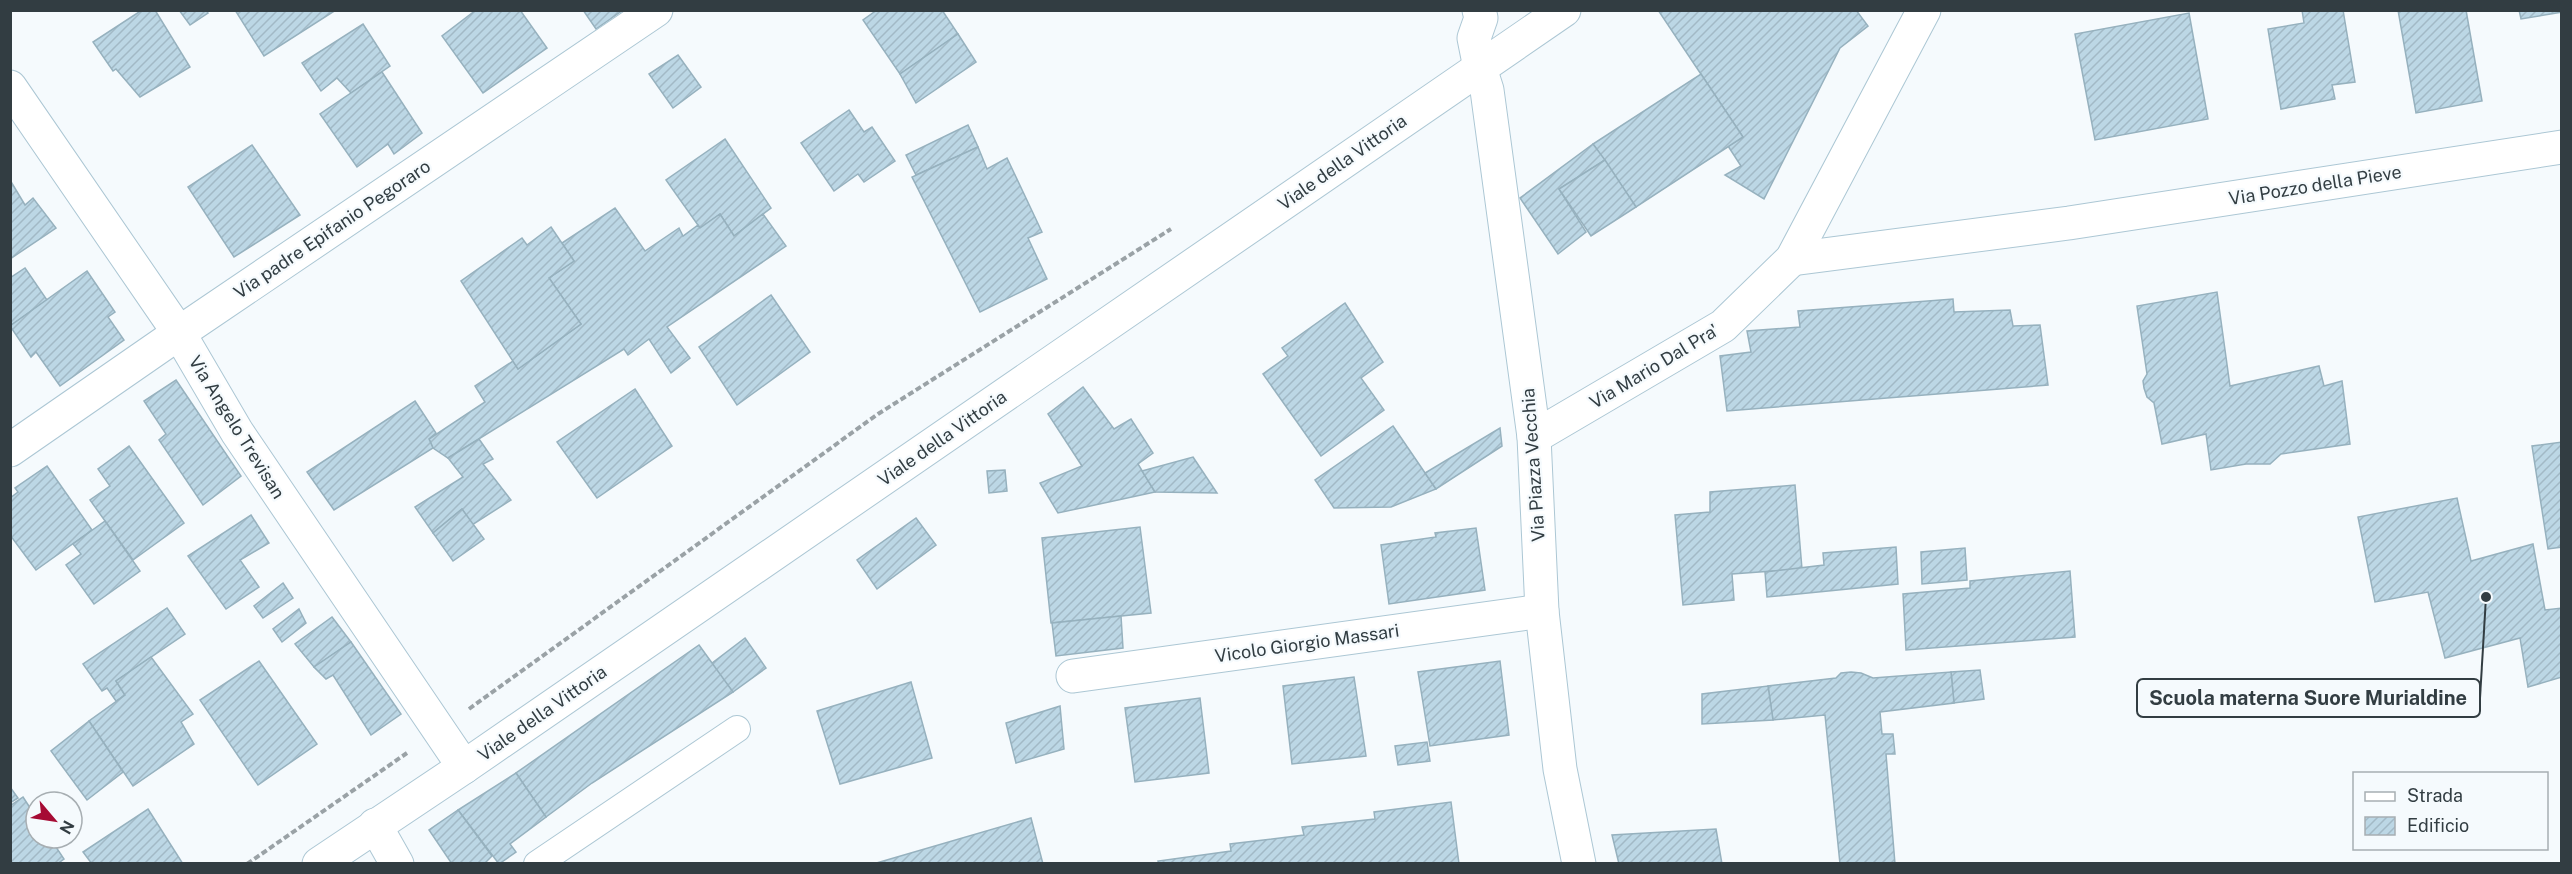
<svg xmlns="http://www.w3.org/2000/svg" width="2572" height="874" font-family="'Public Sans',sans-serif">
  <defs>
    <pattern id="building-hatch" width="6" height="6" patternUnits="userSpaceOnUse" patternTransform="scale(1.5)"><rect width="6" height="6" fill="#bcd7e5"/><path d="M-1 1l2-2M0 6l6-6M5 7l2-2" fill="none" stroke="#a2b9c6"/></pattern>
  </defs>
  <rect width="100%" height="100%" fill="#f5fafd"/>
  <!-- building -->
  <g fill="url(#building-hatch)" stroke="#96b1be" stroke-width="1.5">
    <path d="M 142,10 L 155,10 L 190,67 L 140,97 L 116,69 L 113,71 L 93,42 Z"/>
    <path d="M 179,10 L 206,10 L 208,13 L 190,25 Z"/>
    <path d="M 235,10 L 336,10 L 264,56 Z"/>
    <path d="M 476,10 L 520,10 L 547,48 L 483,93 L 442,36 Z"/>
    <path d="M 583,10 L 623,10 L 596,29 Z"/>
    <path d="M 877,10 L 942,10 L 958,34 L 900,74 L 863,20 Z"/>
    <path d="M 1658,10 L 1856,10 L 1868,26 L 1840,48 L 1764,199 L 1725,175 L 1741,166 L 1728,146 L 1743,137 Z"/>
    <path d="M 2302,10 L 2343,10 L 2355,82 L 2332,85 L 2335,99 L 2281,109 L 2268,29 L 2304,23 Z"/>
    <path d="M 2398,10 L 2466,10 L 2482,101 L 2416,113 Z"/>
    <path d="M 2519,10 L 2562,10 L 2562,12 L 2521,19 Z"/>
    <path d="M 2189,13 L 2208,119 L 2095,140 L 2075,34 Z"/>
    <path d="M 363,24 L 390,66 L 351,93 L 337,78 L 321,91 L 302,63 Z"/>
    <path d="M 958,34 L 976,62 L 916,103 L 900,74 Z"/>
    <path d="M 678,55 L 701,87 L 673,108 L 649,74 Z"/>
    <path d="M 382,72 L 422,133 L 394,154 L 388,144 L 357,167 L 320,114 Z"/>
    <path d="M 1701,74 L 1743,137 L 1636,207 L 1593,144 Z"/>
    <path d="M 849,110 L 864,132 L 872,127 L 895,161 L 864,182 L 858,174 L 834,191 L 801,143 Z"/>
    <path d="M 968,125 L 978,147 L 916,175 L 906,155 Z"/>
    <path d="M 725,139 L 771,208 L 734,236 L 720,214 L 700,228 L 666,180 Z"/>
    <path d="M 1593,144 L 1605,160 L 1559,189 L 1586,232 L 1558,254 L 1520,198 Z"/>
    <path d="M 252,145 L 300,215 L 234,257 L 188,187 Z"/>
    <path d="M 978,147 L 987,169 L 1007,158 L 1042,232 L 1028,238 L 1047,279 L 980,312 L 912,177 Z"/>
    <path d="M 1605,160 L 1636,207 L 1591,236 L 1559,189 Z"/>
    <path d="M 10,180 L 25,205 L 33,198 L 56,228 L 10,259 Z"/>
    <path d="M 615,208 L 645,251 L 679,228 L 683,236 L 698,225 L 700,228 L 720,214 L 734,236 L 763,214 L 786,246 L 667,327 L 690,358 L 671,373 L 649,339 L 628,355 L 624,349 L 448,458 L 433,448 L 429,439 L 485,402 L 475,386 L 513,361 L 518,369 L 581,324 L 549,278 L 574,261 L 562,243 Z"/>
    <path d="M 551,227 L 574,261 L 549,278 L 581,324 L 518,369 L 461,281 L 522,238 L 527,245 Z"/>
    <path d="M 25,268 L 47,300 L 10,326 L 10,278 Z"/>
    <path d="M 87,271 L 115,312 L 108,317 L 124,340 L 60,386 L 36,352 L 31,357 L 10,326 Z"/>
    <path d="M 2217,292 L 2230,386 L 2319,366 L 2324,386 L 2342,381 L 2350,444 L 2281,454 L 2270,464 L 2246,464 L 2211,470 L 2206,434 L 2162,444 L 2154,403 L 2147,397 L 2144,388 L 2143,381 L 2147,374 L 2137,306 Z"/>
    <path d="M 771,295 L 810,352 L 737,405 L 699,347 Z"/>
    <path d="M 1953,299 L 1954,312 L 2010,310 L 2013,326 L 2040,325 L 2048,385 L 1727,411 L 1720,356 L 1751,352 L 1747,331 L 1800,327 L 1798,311 Z"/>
    <path d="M 1345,303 L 1383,362 L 1361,378 L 1384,410 L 1321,456 L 1263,374 L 1288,356 L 1282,348 Z"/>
    <path d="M 176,380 L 241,476 L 203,505 L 159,440 L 166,434 L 144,401 Z"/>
    <path d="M 1083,387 L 1114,429 L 1131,419 L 1153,453 L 1138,464 L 1155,492 L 1058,513 L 1040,483 L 1082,466 L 1048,414 Z"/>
    <path d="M 635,389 L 672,446 L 597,498 L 557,442 Z"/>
    <path d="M 415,401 L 436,433 L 429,439 L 433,448 L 334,510 L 307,472 Z"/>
    <path d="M 1393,426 L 1436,489 L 1391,507 L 1334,508 L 1315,480 Z"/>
    <path d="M 1500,428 L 1502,446 L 1436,489 L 1425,473 Z"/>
    <path d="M 479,439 L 493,459 L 483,464 L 511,500 L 472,525 L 462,509 L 433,533 L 415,507 L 463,477 L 448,458 Z"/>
    <path d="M 2562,442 L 2562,547 L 2548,549 L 2532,446 Z"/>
    <path d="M 129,446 L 184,523 L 133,560 L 90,500 L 110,486 L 98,469 Z"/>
    <path d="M 1193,457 L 1217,493 L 1155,492 L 1142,471 Z"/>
    <path d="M 47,466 L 92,530 L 36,570 L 10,535 L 10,498 L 18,492 L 15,488 Z"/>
    <path d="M 1005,470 L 1007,491 L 989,493 L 987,471 Z"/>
    <path d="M 1795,485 L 1802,569 L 1732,574 L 1734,600 L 1683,605 L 1675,515 L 1710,512 L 1710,492 Z"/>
    <path d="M 2457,498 L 2471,561 L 2533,544 L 2545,610 L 2562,608 L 2562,677 L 2528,687 L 2520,638 L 2445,658 L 2428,592 L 2375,602 L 2358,517 Z"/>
    <path d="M 462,509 L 484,539 L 453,561 L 433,533 Z"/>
    <path d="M 251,515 L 269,543 L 240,560 L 259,587 L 226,609 L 188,556 Z"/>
    <path d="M 916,518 L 936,545 L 877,589 L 857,560 Z"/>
    <path d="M 105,521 L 140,571 L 94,604 L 66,565 L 81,554 L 73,544 Z"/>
    <path d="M 1140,527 L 1151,613 L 1051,623 L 1042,538 Z"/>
    <path d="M 1476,528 L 1485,590 L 1389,604 L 1381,545 L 1436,537 L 1435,533 Z"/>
    <path d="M 1896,547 L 1898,584 L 1767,597 L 1765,572 L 1824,565 L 1823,553 Z"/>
    <path d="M 1965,548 L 1967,580 L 1922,584 L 1921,552 Z"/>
    <path d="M 2070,571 L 2075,637 L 1906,650 L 1903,594 L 1970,588 L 1970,581 Z"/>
    <path d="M 283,583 L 293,598 L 263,618 L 254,606 Z"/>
    <path d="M 167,608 L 185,634 L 116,681 L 125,695 L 116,701 L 107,688 L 102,691 L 83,664 Z"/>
    <path d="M 299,609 L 306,623 L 282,642 L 273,629 Z"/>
    <path d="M 1121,616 L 1123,648 L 1056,656 L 1052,623 Z"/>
    <path d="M 332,617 L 351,642 L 314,667 L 295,644 Z"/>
    <path d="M 745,638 L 766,668 L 733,692 L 711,664 Z"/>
    <path d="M 351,642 L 401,714 L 371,735 L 333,675 L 326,679 L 314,667 Z"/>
    <path d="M 699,645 L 733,692 L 592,783 L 546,817 L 516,773 Z"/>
    <path d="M 151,657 L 193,714 L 181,722 L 194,744 L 133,786 L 89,721 L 125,695 L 116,681 Z"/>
    <path d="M 259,661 L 317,744 L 258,785 L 200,700 Z"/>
    <path d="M 1500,661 L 1509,735 L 1430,746 L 1418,672 Z"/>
    <path d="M 1980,670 L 1984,699 L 1954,703 L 1951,672 Z"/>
    <path d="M 1851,672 L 1861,673 L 1873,678 L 1951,672 L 1954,703 L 1880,712 L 1882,734 L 1893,734 L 1895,754 L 1886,754 L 1895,864 L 1840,864 L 1825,715 L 1773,720 L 1768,686 L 1836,678 L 1841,673 Z"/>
    <path d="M 1354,677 L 1366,756 L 1292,764 L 1283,686 Z"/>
    <path d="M 911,682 L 932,758 L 840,784 L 817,711 Z"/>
    <path d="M 1768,686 L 1773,720 L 1702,724 L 1702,694 Z"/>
    <path d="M 1200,698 L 1209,773 L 1135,782 L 1125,708 Z"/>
    <path d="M 1060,706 L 1064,749 L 1016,763 L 1006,723 Z"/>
    <path d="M 89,721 L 123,772 L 87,800 L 51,751 Z"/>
    <path d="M 1427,742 L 1430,761 L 1398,765 L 1395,746 Z"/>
    <path d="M 516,773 L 546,817 L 510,844 L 516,852 L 499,864 L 458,810 Z"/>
    <path d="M 10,787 L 18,798 L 10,803 Z"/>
    <path d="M 23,797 L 36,817 L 36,838 L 50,838 L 64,859 L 57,864 L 10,864 L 10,806 Z"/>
    <path d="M 1451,802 L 1459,864 L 1159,864 L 1158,861 L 1231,851 L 1230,844 L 1304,835 L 1302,827 L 1375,819 L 1374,812 Z"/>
    <path d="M 148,809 L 183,864 L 92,864 L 83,852 Z"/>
    <path d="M 458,810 L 492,856 L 484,864 L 452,864 L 429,830 Z"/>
    <path d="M 1031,818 L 1043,864 L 873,864 Z"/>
    <path d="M 1716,829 L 1722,864 L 1619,864 L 1612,835 Z"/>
  </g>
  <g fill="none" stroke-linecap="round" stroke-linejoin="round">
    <!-- lane casing -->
    <g stroke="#acc7d4" stroke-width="28">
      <path id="lane" d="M 537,864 L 737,729"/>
    </g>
    <!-- street casing -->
    <g stroke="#acc7d4" stroke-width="35">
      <g id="street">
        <path d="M 1480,68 L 1487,90 L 1534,437 L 1542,611 L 1560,769 L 1579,864"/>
        <path d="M 10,87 L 179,333 L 237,432 L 464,767"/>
        <path d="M 1792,259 L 2069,223 L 2562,147"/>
        <path d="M 1534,437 L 1723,326 L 1792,259 L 1924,10"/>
        <path d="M 10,450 L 179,333 L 656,10"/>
        <path d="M 1073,676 L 1542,611"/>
        <path d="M 375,825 L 397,864"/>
      </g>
    </g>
    <!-- secondary casing -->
    <g stroke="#acc7d4" stroke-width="35">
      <g id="secondary">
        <path d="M 1479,10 L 1481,18 L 1474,38 L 1480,68"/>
        <path d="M 319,864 L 464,767 L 1564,10"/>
      </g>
    </g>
    <!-- path -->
    <g stroke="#9aa2a6" stroke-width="4" stroke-dasharray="6 3" stroke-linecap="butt">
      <path d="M 469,709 L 878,414 L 1171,229"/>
      <path d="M 247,864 L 407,753"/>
    </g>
    <!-- lane -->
    <use href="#lane" stroke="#fff" stroke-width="26"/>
    <!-- street -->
    <use href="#street" stroke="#fff" stroke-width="33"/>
    <!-- secondary -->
    <use href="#secondary" stroke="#fff" stroke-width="33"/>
  </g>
  <g text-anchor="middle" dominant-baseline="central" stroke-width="4.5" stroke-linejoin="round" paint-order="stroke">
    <!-- street labels -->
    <g font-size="18" fill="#323d42" stroke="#f5fafd">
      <text transform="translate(1342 162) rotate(-35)">Viale della Vittoria</text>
      <text transform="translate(2315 185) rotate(-9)">Via Pozzo della Pieve</text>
      <text transform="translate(332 229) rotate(-34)">Via padre Epifanio Pegoraro</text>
      <text transform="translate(1654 366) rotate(-31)">Via Mario Dal Pra'</text>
      <text transform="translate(237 427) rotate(58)">Via Angelo Trevisan</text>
      <text transform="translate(942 438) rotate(-35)">Viale della Vittoria</text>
      <text transform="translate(1533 465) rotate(-94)">Via Piazza Vecchia</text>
      <text transform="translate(1307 643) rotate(-8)">Vicolo Giorgio Massari</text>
      <text transform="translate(542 713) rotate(-35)">Viale della Vittoria</text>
    </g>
  </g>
  <!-- callouts -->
  <path fill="none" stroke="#323d42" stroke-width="2" d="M2486 597L2480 698"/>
  <circle fill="#323d42" stroke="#f5fafd" stroke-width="2" cx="2486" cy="597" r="6"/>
  <rect fill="#f5fafd" stroke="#323d42" stroke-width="2" x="2137" y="679" width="343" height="38" rx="6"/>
  <g font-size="20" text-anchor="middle" font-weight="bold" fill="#323d42">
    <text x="2308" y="705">Scuola materna Suore Murialdine</text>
  </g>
  <!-- border -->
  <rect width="2572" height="874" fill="none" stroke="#323d42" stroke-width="24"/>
  <!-- legend -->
  <rect x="2353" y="772" width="195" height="78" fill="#f5fafd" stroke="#a7aeb2" stroke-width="1.5"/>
  <rect x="2365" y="792" width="30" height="9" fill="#ffffff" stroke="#a7aeb2" stroke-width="1.5"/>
  <text x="2407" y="802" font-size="18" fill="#323d42">Strada</text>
  <rect x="2365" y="817" width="30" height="18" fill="url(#building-hatch)" stroke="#a7aeb2" stroke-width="1.5"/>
  <text x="2407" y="832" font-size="18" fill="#323d42">Edificio</text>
  <!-- north arrow -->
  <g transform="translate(54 820) rotate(119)"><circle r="28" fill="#f5fafd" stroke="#a7aeb2" stroke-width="1.5"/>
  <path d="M0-4.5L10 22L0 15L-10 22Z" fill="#a60b34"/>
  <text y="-9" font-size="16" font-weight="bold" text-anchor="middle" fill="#323d42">N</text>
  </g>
</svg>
